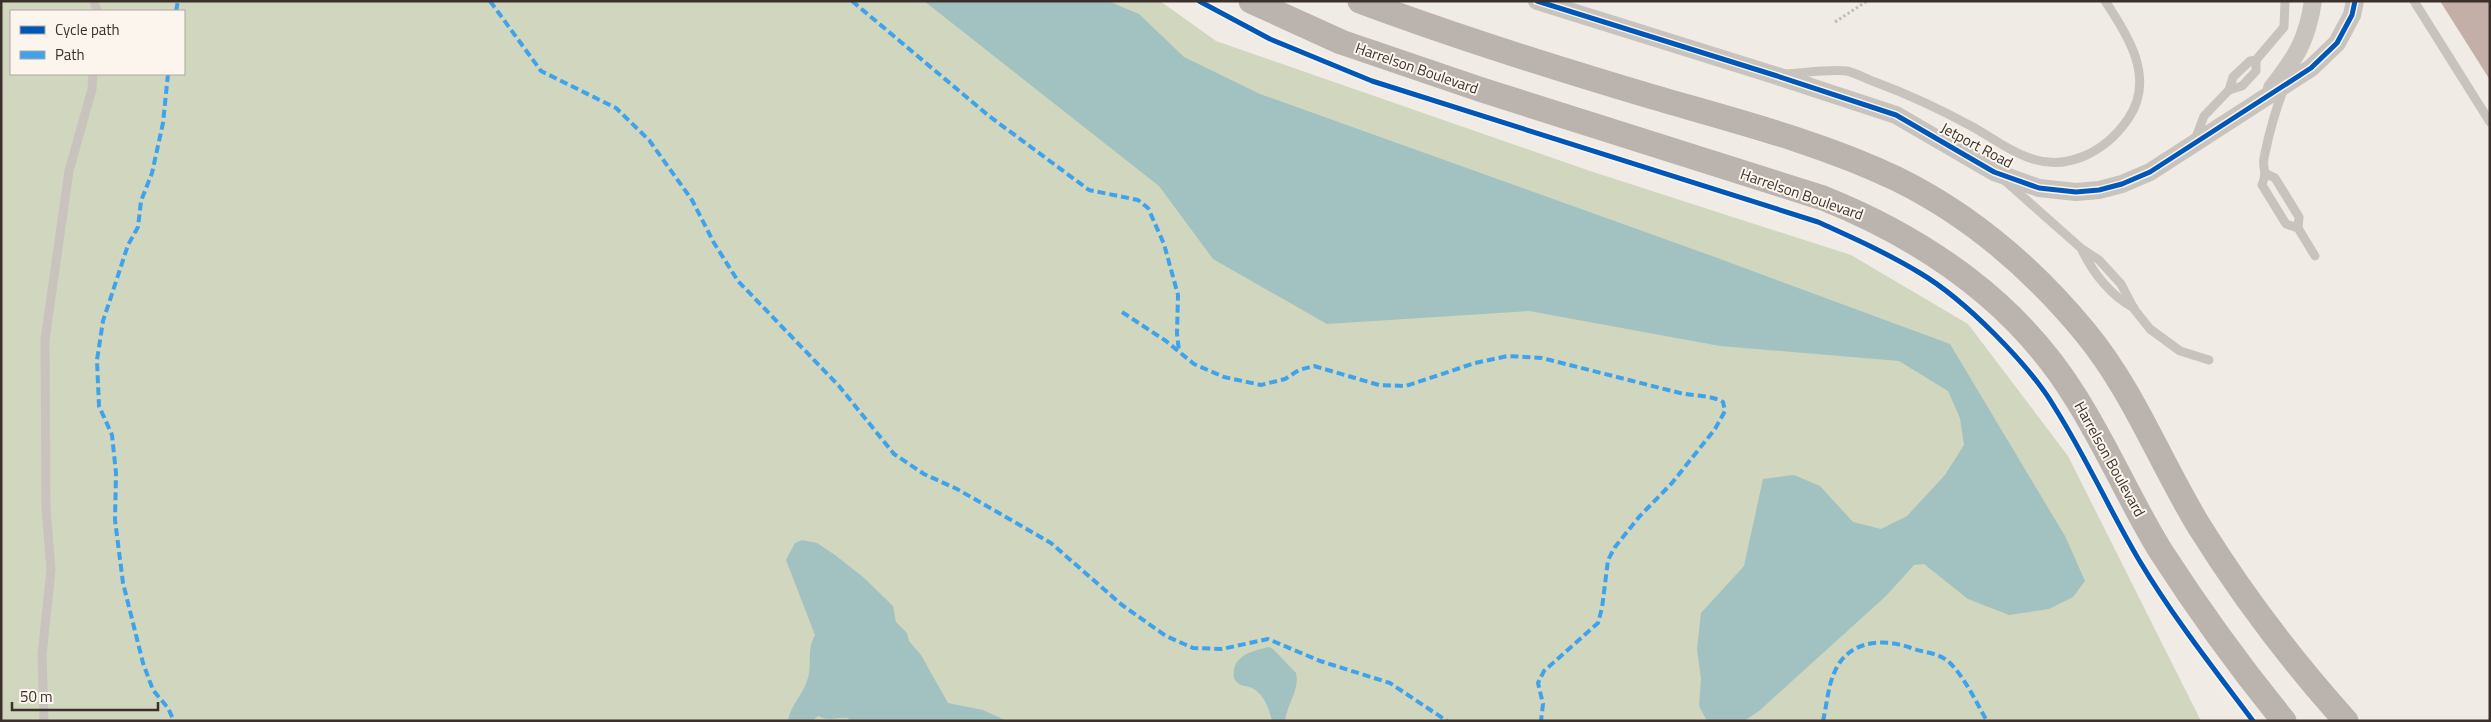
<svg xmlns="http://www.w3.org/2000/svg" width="2491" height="722" font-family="'Titillium Web',sans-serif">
  <rect width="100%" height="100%" fill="#f0ebe5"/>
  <!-- green -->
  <path fill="#d1d6bf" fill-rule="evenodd" d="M 1,1 L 1160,1 L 1216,41 L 1590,171 L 1851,255 L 1968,324 L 2068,456 L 2201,721 L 1,721 ZM 11,11 L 184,11 L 184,74 L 11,74 Z"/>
  <!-- water -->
  <g fill="#a1c2c1">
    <path d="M 924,1 L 1108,1 L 1139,14 L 1184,57 L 1260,94 L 1712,256 L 1950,344 L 2065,536 L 2085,581 L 2073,597 L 2049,609 L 2009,615 L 1968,599 L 1924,564 L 1914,565 L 1886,596 L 1759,711 L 1744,721 L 1707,721 L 1699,706 L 1701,679 L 1697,649 L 1701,613 L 1744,566 L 1763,479 L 1794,475 L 1820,486 L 1853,522 L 1881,529 L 1907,516 L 1945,475 L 1964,445 L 1960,418 L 1948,391 L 1899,361 L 1720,346 L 1529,311 L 1327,324 L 1213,259 L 1159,186 Z"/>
    <path d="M 802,540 L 817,543 L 835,555 L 863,577 L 893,606 L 896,622 L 907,633 L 909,641 L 921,655 L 948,703 L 983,710 L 1007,721 L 850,721 L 848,718 C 834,717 832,722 818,716 L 812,721 L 788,721 C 790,706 802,696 807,681 C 813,665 806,651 815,635 L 786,560 L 795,543 Z"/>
    <path d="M 1269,647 L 1273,649 L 1296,673 C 1300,690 1287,704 1285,721 L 1272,721 C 1269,709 1265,696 1254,689 C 1245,684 1239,688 1234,678 C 1231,656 1251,651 1269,647 Z"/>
  </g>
  <!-- building -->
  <path fill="#c3afa7" d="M 2440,1 L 2490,1 L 2490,80 Z"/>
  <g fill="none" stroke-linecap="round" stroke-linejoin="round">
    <!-- path -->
    <path stroke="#c2bbb6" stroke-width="3" stroke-dasharray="2.5 2.5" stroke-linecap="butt" d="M 1835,22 L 1867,1"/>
    <!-- lane -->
    <g stroke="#c9c3be" stroke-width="9">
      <path d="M 94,1 L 97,11"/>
      <path d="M 2414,1 L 2490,122"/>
      <path d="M 1786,74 C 1804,73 1830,69 1847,71 C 1856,73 1866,79 1875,82 C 1910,95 1938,108 1971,126 C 1990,136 2007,150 2027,157 C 2067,173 2106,151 2128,119 C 2156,79 2128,35 2105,1"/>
      <path d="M 2284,88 C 2275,111 2269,133 2264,158 C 2262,169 2268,171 2262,185 L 2286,224 L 2298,228"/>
      <path d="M 2229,90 L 2242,86 L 2256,71 L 2256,60"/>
      <path d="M 2195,140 L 2204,116 L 2229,90 L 2233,77 L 2250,61 L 2256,60 L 2284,27 L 2285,1"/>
      <path d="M 2267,174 L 2275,178 L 2299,217 L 2298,228 L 2315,256"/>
      <path d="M 2004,180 L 2082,249 L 2099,260 L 2121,284 L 2134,309 L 2150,329 L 2180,351 L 2209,360"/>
      <path d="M 2082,250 C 2093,273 2111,296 2134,308"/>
      <path d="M 44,721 L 42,655 L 51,570 L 46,508 L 45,340 L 69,171 L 92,89 L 93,74"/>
    </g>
    <!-- street -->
    <g stroke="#c9c3be" stroke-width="18">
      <path d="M 1537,1 L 1774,75 L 1896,115 L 1994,172 L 2039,188 L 2076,192 L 2099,190 L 2122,184 L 2150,172 L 2311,68 L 2337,43 L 2352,15 L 2355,1"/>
      <path d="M 2272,88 C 2296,57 2307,41 2313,1"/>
    </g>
    <!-- secondary -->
    <g stroke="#bab3ae" stroke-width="25">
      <path d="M 1251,1 L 1341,42 L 1482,90 L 1823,198 C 1925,239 2018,303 2076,398 C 2107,447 2130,501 2160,550 C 2198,609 2239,666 2284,721"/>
      <path d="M 1360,1 C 1456,37 1555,68 1653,97 C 1735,121 1820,142 1897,179 C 1970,215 2033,269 2085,332 C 2133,390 2160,462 2199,526 C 2242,595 2291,660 2346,721"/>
    </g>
    <!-- quiet -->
    <g stroke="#3fa3eb" stroke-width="4" stroke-dasharray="8 4" stroke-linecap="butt">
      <path d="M 490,1 L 541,71 L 616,108 L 649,140 L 692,200 L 714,243 L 738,281 L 839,386 L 894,454 L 924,474 L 957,489 L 1051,543 L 1122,605 L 1166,636 L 1193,648 L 1222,649 L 1268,639 L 1320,661 L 1390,683 L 1447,721"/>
      <path d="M 852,1 L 989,116 L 1089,190 L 1138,200 L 1148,208 L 1164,244 L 1178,295 L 1177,334 L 1179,351"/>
      <path d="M 176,11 L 178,1"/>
      <path d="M 168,74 L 163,123 L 152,173 L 141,201 L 138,227 L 128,245 L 103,321 L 97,360 L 99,406 L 112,435 L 116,473 L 115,520 L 123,583 L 143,663 L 153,690 L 168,708 L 174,721"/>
      <path d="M 1122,312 L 1166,341 L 1194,364 L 1224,377 L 1261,385 L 1285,379 L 1299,370 L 1314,366 L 1379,385 L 1406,386 L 1475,363 L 1508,356 L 1542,358 L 1680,393 C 1694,396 1711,395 1723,402 L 1725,411 L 1715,429 L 1672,483 L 1639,517 L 1615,547 L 1608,560 L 1602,608 L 1598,623 L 1544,671 L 1538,683 L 1543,704 L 1541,721"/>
      <path d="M 1823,721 C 1827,704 1828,684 1836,669 C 1850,640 1884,638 1911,648 C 1924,653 1939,652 1950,663 C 1965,678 1976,702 1987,721"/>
    </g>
    <!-- cycleway casing -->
    <g stroke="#fbf5ee" stroke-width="8">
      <g id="cycleway">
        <path d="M 1199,1 L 1270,39 L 1372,81 L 1818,222 C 1853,238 1887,253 1920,273 C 1964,299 2029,364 2055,408 C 2086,457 2110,511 2139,560 C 2173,617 2214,669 2253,721"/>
        <path d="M 1537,1 L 1774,75 L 1896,115 L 1994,172 L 2039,188 L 2076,192 L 2099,190 L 2122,184 L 2150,172 L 2311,68 L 2337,43 L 2352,15 L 2355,1"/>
      </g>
    </g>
    <!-- cycleway -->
    <use href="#cycleway" stroke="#0057b8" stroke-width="5"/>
  </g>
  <g text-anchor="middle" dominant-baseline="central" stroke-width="4" stroke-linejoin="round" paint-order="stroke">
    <!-- street labels -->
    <g font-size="15" fill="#3b302b" stroke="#fbf5ee">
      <text transform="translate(1417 68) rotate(19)">Harrelson Boulevard</text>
      <text transform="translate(1977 145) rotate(28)">Jetport Road</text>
      <text transform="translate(1802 194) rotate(19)">Harrelson Boulevard</text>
      <text transform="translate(2110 459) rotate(61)">Harrelson Boulevard</text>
    </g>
  </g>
  <!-- border -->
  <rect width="2491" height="722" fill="none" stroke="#3b302b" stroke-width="5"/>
  <!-- legend -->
  <rect x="10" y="10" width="175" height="65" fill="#fbf5ee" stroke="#aea6a0"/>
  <rect x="20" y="26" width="25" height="8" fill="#0057b8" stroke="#aea6a0"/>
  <text x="55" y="35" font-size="15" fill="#3b302b">Cycle path</text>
  <rect x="20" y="51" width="25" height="8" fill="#3fa3eb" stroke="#aea6a0"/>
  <text x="55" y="60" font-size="15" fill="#3b302b">Path</text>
  <!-- scale -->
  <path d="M12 702v8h146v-8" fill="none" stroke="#3b302b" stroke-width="2.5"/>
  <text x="20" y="702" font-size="15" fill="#3b302b" stroke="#fbf5ee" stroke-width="4" paint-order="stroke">50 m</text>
</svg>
